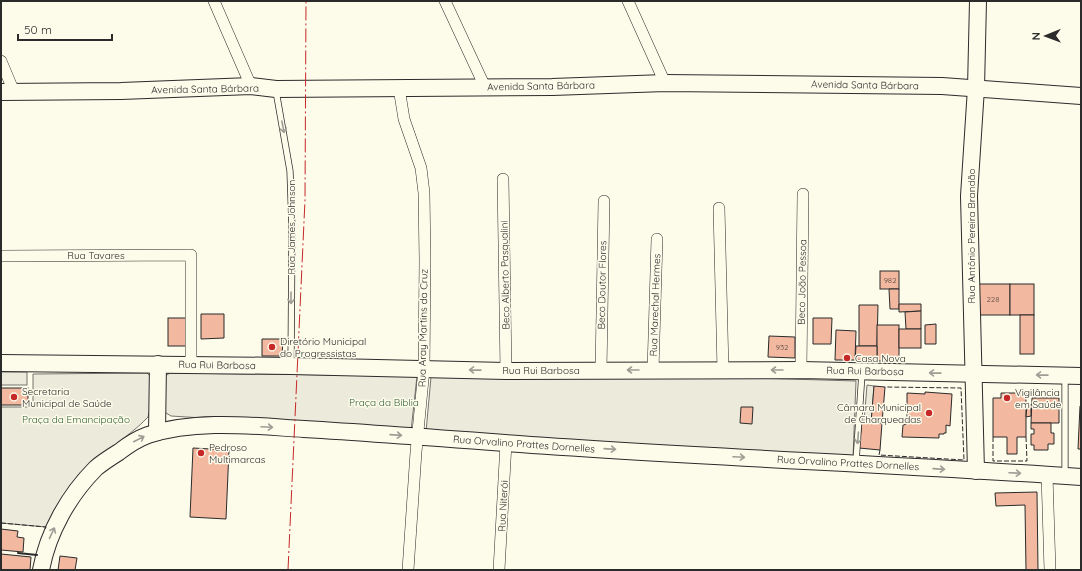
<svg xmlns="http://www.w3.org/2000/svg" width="1082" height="571" font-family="Quicksand,sans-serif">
  <rect width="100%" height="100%" fill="#fdfbea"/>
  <!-- green -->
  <g fill="#ecebdb" stroke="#74746e">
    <path d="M 147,373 L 150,376 L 150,409 L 148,417 C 138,428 126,436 115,445 C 87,468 59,494 46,527 L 1,523 L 1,407 L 33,407 L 33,374 Z"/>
    <path d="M 170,373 L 417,376 L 411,431 L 171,416 L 166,413 L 162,406 L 165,376 Z"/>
    <path d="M 431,377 L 755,378 L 856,381 L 853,458 L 426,432 Z"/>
  </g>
  <!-- parking -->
  <g fill="#eceadb" stroke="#74746e">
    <rect x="1" y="372" width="26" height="13"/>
    <path d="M 867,385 L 874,386 L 871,423 L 864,422 Z"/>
  </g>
  <!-- building -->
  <g fill="#f2b8a0" stroke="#2b2b2b">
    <rect x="880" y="271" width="19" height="18"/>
    <rect x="976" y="284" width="34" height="31"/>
    <rect x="1010" y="284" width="24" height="31"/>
    <path d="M 889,289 L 899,289 L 899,309 L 890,309 Z"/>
    <path d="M 899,304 L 921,304 L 921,311 L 899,312 Z"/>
    <path d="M 859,305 L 878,305 L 877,346 L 859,346 Z"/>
    <path d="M 921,311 L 921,329 L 906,329 L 905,312 Z"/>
    <path d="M 201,314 L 224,314 L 224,338 L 201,339 Z"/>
    <rect x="1020" y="315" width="14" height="39"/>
    <rect x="168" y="318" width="18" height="28"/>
    <path d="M 813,318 L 832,318 L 831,344 L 813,344 Z"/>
    <path d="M 936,324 L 936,344 L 925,344 L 925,325 Z"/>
    <rect x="877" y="325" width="22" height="36"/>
    <rect x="899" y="329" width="22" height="19"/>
    <path d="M 836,330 L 856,331 L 855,360 L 835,360 Z"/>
    <path d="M 769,336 L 795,337 L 795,358 L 768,357 Z"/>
    <path d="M 262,339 L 283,339 L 282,356 L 262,356 Z"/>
    <path d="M 856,346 L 877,346 L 877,361 L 855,360 Z"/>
    <path d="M 874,386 L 885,387 L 882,423 L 871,423 Z"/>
    <rect x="1" y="388" width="27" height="17"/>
    <path d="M 925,392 L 952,394 L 950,426 L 946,425 L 946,433 L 944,433 L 944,434 L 939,434 L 939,438 L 902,437 L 903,425 L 907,424 L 907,393 L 925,394 Z"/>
    <path d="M 1001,393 L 1026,393 L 1026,437 L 1017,437 L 1017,454 L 1007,454 L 1007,437 L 993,437 L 993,398 L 1001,398 Z"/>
    <path d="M 1032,398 L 1059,398 L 1059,423 L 1031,423 Z"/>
    <path d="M 1027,405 L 1032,405 L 1032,408 L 1031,408 L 1031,416 L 1026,417 Z"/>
    <path d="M 1080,406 L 1081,406 L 1081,449 L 1078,449 Z"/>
    <path d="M 741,407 L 753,407 L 752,424 L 740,423 Z"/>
    <path d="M 862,422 L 882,423 L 880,450 L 859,448 Z"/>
    <path d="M 1031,423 L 1051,423 L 1051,433 L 1054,433 L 1054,444 L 1048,444 L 1048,450 L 1034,450 L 1034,445 L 1031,445 L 1031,434 L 1034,434 L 1034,429 L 1031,429 Z"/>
    <path d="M 193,448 L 229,450 L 226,519 L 190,517 Z"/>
    <path d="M 1037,492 L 1038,570 L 1026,570 L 1025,505 L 996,506 L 995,493 Z"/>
    <path d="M 1,529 L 18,531 L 17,537 L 24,538 L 23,552 L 1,550 Z"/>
    <path d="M 1,554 L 31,557 L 30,570 L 1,570 Z"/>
    <path d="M 60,556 L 77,558 L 75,570 L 58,570 Z"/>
  </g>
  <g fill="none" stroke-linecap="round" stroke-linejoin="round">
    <!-- lane casing -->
    <g stroke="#2b2b2b" stroke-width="7">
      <g id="lane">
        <path d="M 276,91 L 290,171 L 292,228 L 291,365"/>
        <path d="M 856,462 L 862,373"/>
        <path d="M 1065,476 L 1065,376"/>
      </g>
    </g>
    <!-- street casing -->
    <g stroke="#2b2b2b" stroke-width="12">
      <g id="street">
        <path d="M 214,1 L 251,86"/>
        <path d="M 445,1 L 485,87"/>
        <path d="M 628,1 L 665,83"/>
        <path d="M 1,61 L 14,92"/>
        <path d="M 399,88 L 404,119 L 421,168 L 424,193 L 425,260 L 424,369 L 416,452 L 408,570"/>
        <path d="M 503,179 L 506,371"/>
        <path d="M 719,208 L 723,370"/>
        <path d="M 1,256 L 191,255 L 191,365"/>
        <path d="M 601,370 L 604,201"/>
        <path d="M 653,370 L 657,239"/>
        <path d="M 801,370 L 803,194"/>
        <path d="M 1047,475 L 1050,570"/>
        <path d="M 499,570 L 506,443"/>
      </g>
    </g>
    <!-- secondary casing -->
    <g stroke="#2b2b2b" stroke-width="18">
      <g id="secondary">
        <path d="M 1,92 L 121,91 L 251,86 L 276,89 L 552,87 L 665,83 L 942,86 L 1081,96"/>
        <path d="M 1,363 L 291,366 L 506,371 L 801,370 L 1081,376"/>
        <path d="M 157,432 L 158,364"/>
        <path d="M 976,471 L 969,196 L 976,88 L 978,1"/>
        <path d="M 41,570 C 48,532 69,495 96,468 C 103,462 111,457 119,452 C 128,445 137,439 148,435 C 196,419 254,426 304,429 C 371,433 438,438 505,443 C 697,457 889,464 1081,477"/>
      </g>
    </g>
    <!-- lane -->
    <use href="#lane" stroke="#fdfbea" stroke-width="5.5"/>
    <!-- street -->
    <use href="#street" stroke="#fdfbea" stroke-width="11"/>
    <!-- secondary -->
    <use href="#secondary" stroke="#fdfbea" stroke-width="16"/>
    <!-- fence -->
    <g stroke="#2b2b2b" stroke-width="1" stroke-dasharray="5 2" stroke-linecap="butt">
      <path d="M 993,437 L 993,461 L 1027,461 L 1026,437"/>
      <path d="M 880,450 L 879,455 L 964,460 L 961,388 L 885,387"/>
      <path d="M 1,523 L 46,527 L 45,530"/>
    </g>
    <!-- wall -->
    <path stroke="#2b2b2b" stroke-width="2" d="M 18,553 L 37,555"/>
    <!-- power -->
    <path stroke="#c62828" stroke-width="1" stroke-dasharray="14 3 2 3" stroke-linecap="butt" d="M 288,570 L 305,200 L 306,1"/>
  </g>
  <!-- one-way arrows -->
  <defs><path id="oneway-shaft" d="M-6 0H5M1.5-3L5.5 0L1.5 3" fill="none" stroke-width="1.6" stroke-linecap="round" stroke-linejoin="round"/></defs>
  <g stroke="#9e9d94">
    <use href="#oneway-shaft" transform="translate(283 127) rotate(79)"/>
    <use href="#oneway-shaft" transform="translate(291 298) rotate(90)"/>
    <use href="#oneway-shaft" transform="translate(475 370) rotate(-179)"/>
    <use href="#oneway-shaft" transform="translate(633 370) rotate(180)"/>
    <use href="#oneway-shaft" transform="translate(777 370) rotate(180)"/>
    <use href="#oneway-shaft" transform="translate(935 373) rotate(-179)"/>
    <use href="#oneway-shaft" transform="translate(1042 375) rotate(-179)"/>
    <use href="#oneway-shaft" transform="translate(267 427) rotate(3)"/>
    <use href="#oneway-shaft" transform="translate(396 435) rotate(4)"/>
    <use href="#oneway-shaft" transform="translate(858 438) rotate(94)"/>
    <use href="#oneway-shaft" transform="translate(139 439) rotate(-27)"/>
    <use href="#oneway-shaft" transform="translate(610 449) rotate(4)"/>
    <use href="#oneway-shaft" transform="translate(739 457) rotate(3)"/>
    <use href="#oneway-shaft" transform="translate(939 469) rotate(4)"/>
    <use href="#oneway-shaft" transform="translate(1015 473) rotate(3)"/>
    <use href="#oneway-shaft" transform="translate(52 533) rotate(-65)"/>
  </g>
  <!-- markers -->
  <g fill="#c62828" stroke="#fdfbea" stroke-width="1.5">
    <circle cx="272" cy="347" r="4"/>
    <circle cx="847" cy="358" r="4"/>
    <circle cx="14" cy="397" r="4"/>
    <circle cx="1007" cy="398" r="4"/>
    <circle cx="929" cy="413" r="4"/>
    <circle cx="201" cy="453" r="4"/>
  </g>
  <g text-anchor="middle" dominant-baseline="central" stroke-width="3" stroke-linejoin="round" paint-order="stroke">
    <!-- number labels -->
    <g font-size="8" fill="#5d4e48">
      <text x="890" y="280">982</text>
      <text x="993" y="299">228</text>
      <text x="782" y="347">932</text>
    </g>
    <!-- street labels -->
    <g font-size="10" fill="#2b2b2b" stroke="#fdfbea">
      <text transform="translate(865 85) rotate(1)">Avenida Santa Bárbara</text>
      <text transform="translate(541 86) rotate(-1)">Avenida Santa Bárbara</text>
      <text transform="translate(205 89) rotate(-1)">Avenida Santa Bárbara</text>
      <text transform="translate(291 227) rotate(-90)">Rua James Johnson</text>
      <text transform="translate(971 236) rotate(-90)">Rua Antônio Pereira Brandão</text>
      <text x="96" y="255">Rua Tavares</text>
      <text transform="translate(505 275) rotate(-91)">Beco Alberto Pasqualini</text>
      <text transform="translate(802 282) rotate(-89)">Beco João Pessoa</text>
      <text transform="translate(602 285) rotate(-89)">Beco Doutor Flores</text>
      <text transform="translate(655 305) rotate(-88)">Rua Marechal Hermes</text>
      <text transform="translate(423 328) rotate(-89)">Rua Aray Martins da Cruz</text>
      <text transform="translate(217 365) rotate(1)">Rua Rui Barbosa</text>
      <text x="541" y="370">Rua Rui Barbosa</text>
      <text transform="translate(865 371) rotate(1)">Rua Rui Barbosa</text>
      <text transform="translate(524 444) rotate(4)">Rua Orvalino Prattes Dornelles</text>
      <text transform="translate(848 463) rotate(3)">Rua Orvalino Prattes Dornelles</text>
      <text transform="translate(503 506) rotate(-87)">Rua Niterói</text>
    </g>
    <!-- poi labels -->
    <g font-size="10" fill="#2b2b2b" stroke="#fdfbea" text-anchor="start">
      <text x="280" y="341">Diretório Municipal<tspan x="280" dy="12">do Progressistas</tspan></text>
      <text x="855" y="358">Casa Nova</text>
      <text x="22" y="391">Secretaria<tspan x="22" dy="12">Municipal de Saúde</tspan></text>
      <text x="1015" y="392">Vigilância<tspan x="1015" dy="12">em Saúde</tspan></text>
      <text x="921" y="407" text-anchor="end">Câmara Municipal<tspan x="921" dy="12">de Charqueadas</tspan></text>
      <text x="209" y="447">Pedroso<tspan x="209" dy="12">Multimarcas</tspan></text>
    </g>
    <!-- park labels -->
    <g font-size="10" fill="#34623c" stroke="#fdfbea">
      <text x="384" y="402">Praça da Bíblia</text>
      <text x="76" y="419">Praça da Emancipação</text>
    </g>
  </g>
  <!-- border -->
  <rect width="1082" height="571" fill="none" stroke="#2b2b2b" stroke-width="4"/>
  <!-- north arrow -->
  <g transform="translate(1046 36) rotate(269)" stroke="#fdfbea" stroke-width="3" paint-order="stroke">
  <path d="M0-3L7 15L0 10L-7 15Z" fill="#2b2b2b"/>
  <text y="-6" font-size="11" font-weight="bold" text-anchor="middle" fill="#2b2b2b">N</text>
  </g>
  <!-- scale -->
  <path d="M18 34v6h94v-6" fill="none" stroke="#2b2b2b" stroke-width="2"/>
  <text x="24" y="34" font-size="12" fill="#2b2b2b" stroke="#fdfbea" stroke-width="3" paint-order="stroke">50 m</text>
</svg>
